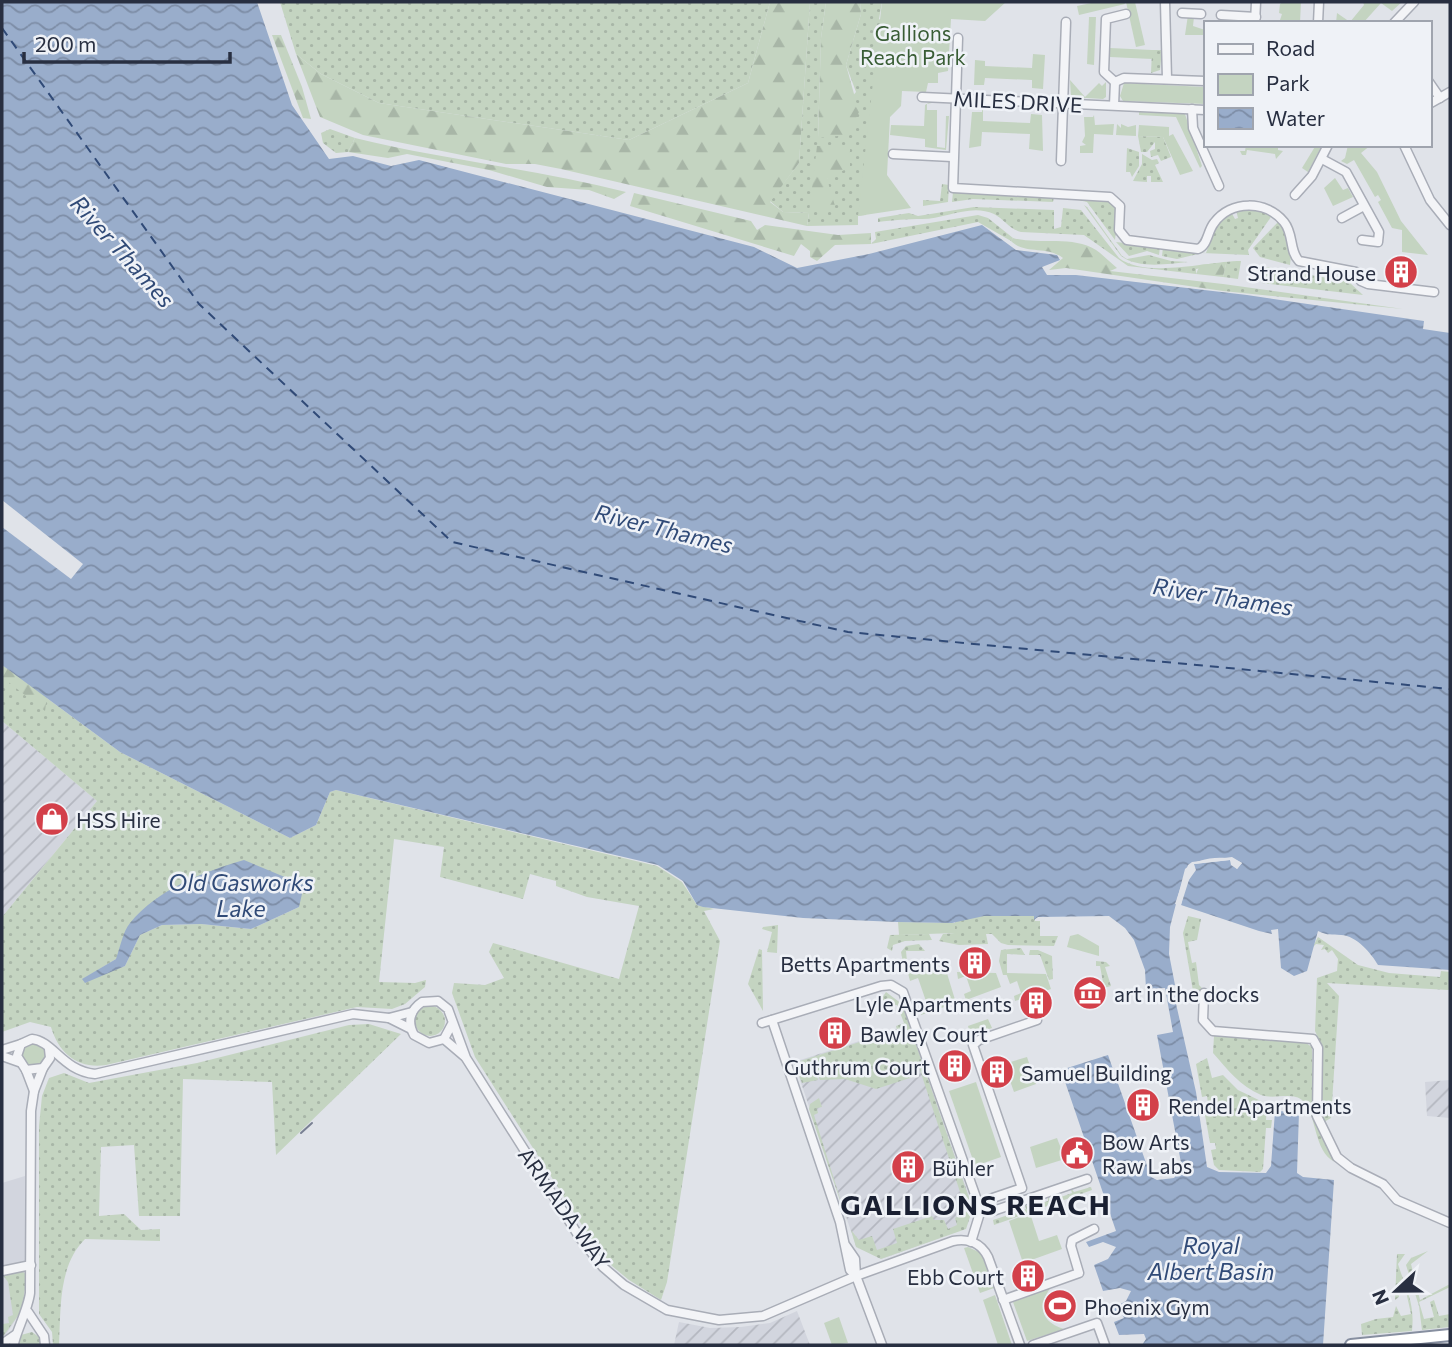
<svg xmlns="http://www.w3.org/2000/svg" width="1452" height="1347" font-family="Commissioner,sans-serif">
  <defs>
    <pattern id="industrial-furrows" width="10" height="10" patternUnits="userSpaceOnUse" patternTransform="scale(1.75)"><rect width="10" height="10" fill="#d2d5de"/><path d="M-1 1l2-2M0 10L10 0M9 11l2-2" fill="none" stroke="#b4b7c0"/></pattern>
    <pattern id="grass-dots" width="8" height="8" patternUnits="userSpaceOnUse" patternTransform="scale(1.75)"><rect width="8" height="8" fill="#c4d4c1"/><path d="M2 2h.1M6 6h.1" fill="none" stroke="#a8b6a7" stroke-width="1.8" stroke-linecap="round"/></pattern>
    <pattern id="forest-firs" width="22" height="20" patternUnits="userSpaceOnUse" patternTransform="scale(1.75)"><rect width="22" height="20" fill="#c4d4c1"/><path d="M5 1l3.5 6h-7zM16 11l3.5 6h-7z" fill="#a8b6a7"/></pattern>
    <pattern id="water-waves" width="16" height="10" patternUnits="userSpaceOnUse" patternTransform="scale(1.75)"><rect width="16" height="10" fill="#99adcb"/><path d="M0 5q4-4 8 0t8 0" fill="none" stroke="#7d8da6"/></pattern>
  </defs>
  <rect width="100%" height="100%" fill="#e0e3e9"/>
  <!-- built -->
  <path fill="#d2d5de" d="M 25,1176 L 25,1275 L 18,1316 L 5,1336 L 7,1345 L 2,1345 L 2,1183 Z"/>
  <!-- industrial -->
  <g fill="url(#industrial-furrows)">
    <path d="M 2,721 L 97,801 L 2,917 Z"/>
    <path d="M 909,1025 L 969,1196 L 970,1212 L 964,1229 L 881,1259 L 856,1246 L 794,1062 Z"/>
    <path d="M 1450,1080 L 1450,1118 L 1427,1116 L 1425,1082 Z"/>
    <path d="M 797,1311 L 810,1345 L 674,1345 L 679,1322 L 710,1328 L 741,1327 L 770,1323 Z"/>
  </g>
  <!-- grass -->
  <g fill="url(#grass-dots)" fill-rule="evenodd">
    <path d="M 280,2 L 770,2 L 748,83 L 629,140 L 379,103 L 321,74 L 296,54 Z"/>
    <path d="M 810,2 L 826,2 L 821,38 L 818,137 L 856,92 L 846,65 L 861,14 L 860,2 L 882,2 L 879,19 L 905,36 L 866,215 L 858,216 L 858,225 L 807,226 L 809,213 L 783,212 L 770,201 L 799,163 ZM 817,146 L 850,146 L 827,179 L 827,186 Z"/>
    <path d="M 1152,50 L 1162,50 L 1160,70 L 1151,73 Z"/>
    <path d="M 330,129 L 355,138 L 348,152 L 336,153 L 323,143 L 321,133 Z"/>
    <path d="M 1138,136 L 1163,137 L 1171,157 L 1161,161 L 1158,155 L 1151,157 L 1150,151 L 1155,149 L 1155,142 L 1147,152 L 1141,152 Z"/>
    <path d="M 1127,148 L 1139,152 L 1139,166 L 1132,177 L 1130,172 L 1126,172 Z"/>
    <path d="M 1142,154 L 1152,160 L 1157,159 L 1159,163 L 1155,165 L 1163,182 L 1151,182 L 1151,176 L 1147,176 L 1147,182 L 1133,181 L 1142,164 Z"/>
    <path d="M 942,184 L 949,185 L 948,202 L 923,206 L 923,200 L 940,201 Z"/>
    <path d="M 953,192 L 1054,197 L 1053,202 L 973,199 L 952,202 Z"/>
    <path d="M 1064,197 L 1109,200 L 1118,210 L 1115,240 L 1087,202 Z"/>
    <path d="M 1084,205 L 1087,207 L 1122,256 L 1127,259 L 1149,255 L 1171,261 L 1188,262 C 1168,264 1138,269 1121,256 Z"/>
    <path d="M 974,207 L 1054,210 L 1054,229 L 1061,227 L 1063,208 L 1081,210 L 1119,258 C 1146,279 1208,261 1241,261 L 1238,279 L 1223,277 L 1226,264 L 1196,269 L 1196,274 L 1128,266 L 1084,235 L 1021,232 C 1009,229 1004,219 994,214 C 971,203 945,219 922,219 C 907,219 894,220 878,222 L 878,218 L 909,213 L 918,216 Z"/>
    <path d="M 1252,208 L 1273,214 L 1248,250 L 1249,255 L 1202,253 L 1177,259 L 1162,256 L 1163,247 L 1206,253 L 1217,222 L 1231,212 L 1235,219 L 1238,218 L 1236,210 Z"/>
    <path d="M 978,215 L 988,218 L 1013,238 L 1011,241 L 978,222 L 871,244 L 876,239 L 875,232 Z"/>
    <path d="M 1280,220 L 1291,256 L 1290,265 L 1260,257 L 1253,248 Z"/>
    <path d="M 1116,242 L 1160,247 L 1159,255 L 1147,251 L 1129,256 Z"/>
    <path d="M 1267,267 L 1349,282 L 1363,295 L 1262,283 L 1264,268 Z"/>
    <path d="M 1223,284 L 1403,309 L 1223,291 Z"/>
    <path d="M 2,665 L 120,752 L 290,838 L 316,825 L 330,792 L 336,790 L 657,866 L 682,882 L 697,905 L 714,909 L 704,911 L 720,941 L 667,1282 L 661,1300 L 629,1280 L 612,1266 L 589,1236 L 475,1057 L 452,993 L 454,983 L 485,985 L 504,978 L 489,952 L 493,943 L 619,979 L 639,906 L 587,897 L 556,886 L 556,881 L 530,874 L 523,899 L 440,877 L 444,847 L 394,839 L 379,982 L 415,983 L 426,980 L 425,987 L 405,1004 L 392,1009 L 357,1007 L 106,1065 C 78,1069 59,1054 51,1027 L 30,1022 L 2,1032 L 2,917 L 97,801 L 2,721 ZM 205,871 L 299,907 L 251,929 L 201,924 L 162,925 L 140,935 L 125,966 L 83,979 L 116,959 Z"/>
    <path d="M 983,916 L 1034,916 L 1035,921 L 1040,921 L 1040,936 L 1058,936 L 1054,946 L 1008,945 L 1001,943 L 992,934 L 986,934 L 988,944 L 959,945 L 939,941 L 943,934 L 955,933 L 955,920 Z"/>
    <path d="M 1188,916 L 1201,919 L 1197,940 L 1188,942 L 1192,963 L 1196,962 L 1199,985 L 1202,988 L 1201,1002 L 1195,1003 L 1183,933 Z"/>
    <path d="M 778,925 L 777,953 L 767,952 L 772,932 L 762,929 L 763,927 Z"/>
    <path d="M 929,934 L 932,940 L 905,941 L 893,945 L 892,951 L 887,948 L 890,935 Z"/>
    <path d="M 1318,937 L 1358,965 L 1389,973 L 1440,977 L 1441,971 L 1450,972 L 1450,989 L 1448,990 L 1327,983 L 1339,996 L 1331,1118 L 1324,1122 L 1320,1109 L 1321,1044 L 1315,1031 L 1317,978 L 1337,971 L 1338,959 L 1332,950 L 1328,953 L 1325,949 L 1321,950 L 1324,945 L 1316,944 L 1312,948 Z"/>
    <path d="M 919,944 L 925,951 L 906,951 L 908,973 L 905,973 L 901,952 L 906,946 Z"/>
    <path d="M 1021,948 L 1025,955 L 1007,954 L 1007,975 L 1003,975 L 999,961 L 1001,950 Z"/>
    <path d="M 759,949 L 762,950 L 763,1011 L 748,984 Z"/>
    <path d="M 1030,950 L 1038,950 L 1052,956 L 1053,979 L 1049,980 L 1040,955 L 1029,955 Z"/>
    <path d="M 1096,961 L 1106,962 L 1110,966 L 1105,967 L 1111,986 L 1104,988 L 1100,966 L 1096,966 Z"/>
    <path d="M 886,992 L 902,1004 L 969,1198 L 971,1214 L 966,1229 L 881,1259 L 856,1247 L 851,1230 L 859,1240 L 872,1236 L 877,1250 L 897,1243 L 893,1229 L 932,1216 L 934,1220 L 944,1220 L 948,1229 L 957,1225 L 955,1218 L 968,1211 L 968,1204 L 960,1192 L 919,1067 L 910,1070 L 913,1077 L 876,1089 L 845,1079 L 820,1080 L 816,1072 L 818,1080 L 802,1083 L 794,1063 L 897,1030 L 896,1026 L 904,1023 L 897,1005 L 881,1006 L 880,1001 Z"/>
    <circle cx="430" cy="1021" r="15"/>
    <path d="M 369,1024 L 401,1034 L 276,1155 L 272,1082 L 183,1079 L 180,1216 L 139,1216 L 134,1145 L 101,1147 L 99,1216 L 124,1214 L 141,1230 L 160,1229 L 160,1241 L 85,1239 C 58,1266 61,1308 59,1345 L 53,1345 L 52,1332 L 39,1314 L 39,1126 L 42,1096 L 49,1078 L 64,1073 L 89,1083 L 197,1063 L 349,1025 Z"/>
    <path d="M 1214,1036 L 1303,1041 L 1312,1047 L 1313,1117 L 1335,1162 C 1313,1151 1318,1117 1303,1101 C 1293,1091 1274,1100 1261,1095 C 1240,1086 1228,1070 1213,1053 Z"/>
    <path d="M 1207,1058 L 1212,1078 L 1223,1075 L 1238,1090 L 1267,1104 L 1266,1120 L 1272,1120 L 1271,1128 L 1266,1128 L 1263,1169 L 1260,1172 L 1219,1170 L 1214,1165 L 1211,1150 L 1216,1149 L 1215,1143 L 1210,1143 L 1203,1104 L 1208,1103 L 1207,1096 L 1202,1097 L 1196,1064 Z"/>
    <path d="M 819,1098 L 822,1107 L 817,1108 L 818,1113 L 814,1115 L 848,1224 L 809,1109 L 810,1104 Z"/>
    <path d="M 1070,1187 L 1074,1192 L 1091,1187 L 1092,1190 L 994,1225 L 993,1220 L 1026,1209 L 1024,1202 L 1029,1208 L 1037,1205 L 1035,1199 L 1039,1204 L 1048,1201 L 1048,1195 L 1050,1201 L 1059,1198 L 1057,1192 L 1061,1197 L 1072,1193 Z"/>
    <path d="M 1428,1251 L 1411,1264 L 1420,1300 L 1450,1284 L 1450,1287 L 1419,1302 L 1424,1319 L 1434,1317 L 1430,1302 L 1434,1300 L 1439,1316 L 1450,1314 L 1450,1327 L 1422,1330 L 1419,1306 L 1406,1265 L 1411,1258 Z"/>
    <path d="M 1397,1254 L 1405,1254 L 1398,1264 C 1406,1290 1415,1302 1412,1331 L 1362,1335 L 1361,1324 L 1376,1319 L 1393,1317 L 1396,1306 L 1401,1316 L 1411,1314 L 1403,1278 L 1398,1284 L 1399,1297 L 1395,1300 Z"/>
    <path d="M 22,1271 L 27,1275 L 22,1310 L 2,1338 L 3,1324 L 9,1323 L 8,1317 L 13,1315 L 8,1282 L 2,1274 Z"/>
    <path d="M 32,1332 L 39,1337 L 40,1345 L 19,1345 L 21,1335 Z"/>
  </g>
  <!-- forest -->
  <g fill="url(#forest-firs)">
    <path d="M 770,2 L 810,2 L 799,163 L 770,202 L 783,212 L 809,213 L 817,146 L 850,146 L 850,167 L 827,179 L 835,206 L 809,213 L 807,226 L 561,169 L 535,164 L 506,164 L 363,135 L 320,117 L 296,54 L 321,74 L 379,103 L 629,140 L 748,83 Z"/>
    <path d="M 826,2 L 860,2 L 861,14 L 846,65 L 859,112 L 848,135 L 818,138 L 821,38 Z"/>
    <path d="M 272,35 L 281,35 L 302,87 L 311,119 L 303,118 Z"/>
    <path d="M 355,138 C 444,160 536,169 626,192 L 614,199 L 589,190 L 547,187 L 489,170 L 407,154 L 388,158 L 348,152 Z"/>
    <path d="M 634,193 L 751,221 L 757,230 L 765,225 L 838,235 L 871,233 L 871,244 L 835,245 L 817,261 L 810,257 L 810,251 L 801,244 L 794,256 L 630,206 Z"/>
    <path d="M 1013,238 C 1038,245 1072,235 1096,250 C 1103,255 1110,262 1117,268 L 1110,271 L 1223,284 L 1223,291 L 1066,268 L 1049,270 L 1063,258 C 1047,245 1025,255 1011,241 Z"/>
    <path d="M 1218,263 L 1226,264 L 1223,277 L 1196,274 L 1200,265 Z"/>
    <path d="M 2,665 L 47,697 L 45,711 L 2,677 Z"/>
  </g>
  <!-- green -->
  <g fill="#c4d4c1">
    <path d="M 882,2 L 1006,2 L 985,21 L 951,19 L 948,71 L 938,73 L 938,83 L 928,83 L 926,92 L 902,91 L 901,106 L 890,117 L 887,175 L 911,208 L 858,216 Z"/>
    <path d="M 1096,2 L 1124,2 L 1125,4 L 1079,15 L 1077,6 Z"/>
    <path d="M 1126,2 L 1135,2 L 1145,45 L 1136,47 Z"/>
    <path d="M 1283,2 L 1301,2 L 1300,23 L 1279,23 L 1282,14 L 1279,13 L 1280,4 Z"/>
    <path d="M 1363,2 L 1399,3 L 1402,2 L 1392,11 L 1381,3 L 1363,23 L 1336,23 L 1337,13 L 1350,22 L 1364,5 Z"/>
    <path d="M 1188,15 L 1194,17 L 1193,26 L 1205,30 L 1205,40 L 1203,35 L 1185,35 Z"/>
    <path d="M 1089,17 L 1096,17 L 1094,65 L 1087,64 Z"/>
    <path d="M 1110,48 L 1152,50 L 1152,59 L 1110,57 Z"/>
    <path d="M 1033,54 L 1045,55 L 1043,89 L 1032,88 L 1032,80 L 985,78 L 984,85 L 974,85 L 975,60 L 985,61 L 985,66 L 1032,68 Z"/>
    <path d="M 1070,80 L 1085,97 L 1099,83 L 1102,86 L 1106,82 L 1106,97 L 1103,99 L 1071,97 Z"/>
    <path d="M 1124,83 L 1205,87 L 1205,104 L 1123,101 L 1120,96 Z"/>
    <path d="M 930,102 L 936,102 L 927,104 L 927,110 L 937,110 L 937,147 L 945,148 L 946,116 L 949,116 L 946,150 L 925,147 L 925,139 L 890,135 L 891,125 L 924,126 L 925,105 Z"/>
    <path d="M 975,104 L 983,105 L 983,121 L 1030,123 L 1031,114 L 1042,115 L 1043,151 L 1029,149 L 1030,134 L 982,132 L 981,146 L 969,148 L 972,112 L 982,112 L 982,107 Z"/>
    <path d="M 1139,112 L 1185,114 L 1202,166 L 1200,168 L 1176,117 L 1139,115 Z"/>
    <path d="M 1094,115 L 1095,125 L 1114,124 L 1113,135 L 1094,134 L 1093,153 L 1080,153 L 1080,146 L 1086,145 L 1082,142 L 1085,136 L 1084,117 L 1093,117 Z"/>
    <path d="M 1117,124 L 1121,128 L 1121,124 L 1128,127 L 1136,125 L 1136,136 L 1116,135 Z"/>
    <path d="M 1139,125 L 1169,127 L 1169,136 L 1173,134 L 1193,171 L 1180,175 L 1163,137 L 1138,136 Z"/>
    <path d="M 1246,145 L 1278,145 L 1278,150 L 1283,151 L 1276,159 L 1275,154 L 1247,150 L 1246,155 L 1242,155 L 1240,151 L 1245,151 Z"/>
    <path d="M 1316,145 L 1322,145 L 1308,172 L 1302,168 Z"/>
    <path d="M 1348,145 L 1371,145 L 1361,153 L 1377,172 L 1401,221 L 1428,255 L 1402,252 L 1402,230 L 1392,228 L 1378,202 L 1381,200 L 1378,195 L 1375,197 L 1354,160 L 1347,164 L 1341,161 L 1345,158 Z"/>
    <path d="M 1335,178 L 1343,190 L 1348,188 L 1353,197 L 1333,206 L 1324,188 Z"/>
    <path d="M 898,922 L 955,923 L 955,933 L 899,935 Z"/>
    <path d="M 1078,934 L 1099,946 L 1099,956 L 1067,947 L 1070,936 Z"/>
    <path d="M 907,969 L 946,970 L 956,1003 L 921,1015 L 920,1012 L 928,1007 L 918,978 L 910,981 Z"/>
    <path d="M 957,972 L 996,973 L 1001,987 L 966,1000 L 964,994 L 971,991 L 966,976 L 958,979 Z"/>
    <path d="M 1006,973 L 1046,974 L 1051,989 L 1015,1001 L 1014,996 L 1021,993 L 1017,981 L 1010,984 Z"/>
    <path d="M 988,1019 L 992,1028 L 970,1035 L 968,1026 Z"/>
    <circle cx="33" cy="1055" r="12"/>
    <path d="M 1027,1057 L 1036,1084 L 1014,1092 L 1004,1064 Z"/>
    <path d="M 976,1082 L 1001,1157 L 975,1166 L 949,1091 Z"/>
    <path d="M 1057,1138 L 1065,1159 L 1036,1168 L 1030,1147 Z"/>
    <path d="M 1030,1213 L 1039,1241 L 1057,1235 L 1062,1249 L 1023,1263 L 1009,1221 Z"/>
    <path d="M 968,1247 L 981,1253 L 994,1288 L 980,1293 L 964,1248 Z"/>
    <path d="M 1051,1287 C 1037,1306 1041,1322 1064,1329 L 1027,1341 L 1013,1302 Z"/>
    <path d="M 995,1295 L 1012,1345 L 998,1345 L 983,1300 Z"/>
    <path d="M 839,1317 L 848,1343 L 832,1345 L 824,1323 Z"/>
  </g>
  <!-- water -->
  <g fill="url(#water-waves)">
    <path d="M 2,2 L 257,2 L 292,105 L 329,159 L 353,156 L 391,166 L 419,160 L 754,247 L 797,268 L 869,254 L 982,225 L 1016,250 L 1057,255 L 1060,260 L 1042,267 L 1047,275 L 1076,275 L 1247,295 L 1424,321 L 1423,329 L 1450,333 L 1450,970 L 1378,965 C 1371,953 1357,936 1341,935 C 1331,934 1328,936 1318,931 L 1307,971 L 1294,976 L 1281,968 L 1278,929 L 1271,930 L 1272,934 L 1259,931 L 1181,905 L 1194,864 L 1230,860 L 1237,869 L 1242,863 C 1228,854 1197,857 1185,869 L 1170,927 L 1169,954 L 1175,985 L 1172,986 L 1196,1092 L 1207,1167 L 1219,1172 L 1266,1173 L 1271,1166 L 1275,1111 L 1299,1112 L 1297,1173 L 1303,1177 L 1334,1180 L 1323,1345 L 1142,1345 L 1146,1339 L 1144,1334 L 1119,1335 L 1114,1322 L 1124,1318 L 1121,1313 L 1112,1316 L 1110,1310 L 1126,1301 L 1131,1291 L 1120,1288 L 1103,1291 L 1094,1265 L 1108,1259 L 1116,1247 L 1103,1242 L 1089,1247 L 1086,1242 L 1116,1231 L 1061,1070 L 1108,1055 L 1151,1177 L 1157,1180 L 1174,1178 L 1182,1168 L 1157,1035 L 1173,1032 L 1165,988 L 1146,989 L 1145,970 L 1134,940 L 1125,928 L 1109,916 L 1038,917 L 1034,920 L 1034,916 L 984,916 L 952,923 L 897,922 L 803,918 L 703,907 L 697,905 L 683,881 L 658,865 L 336,790 L 330,792 L 316,825 L 290,838 L 120,752 L 2,665 Z"/>
    <path d="M 244,860 L 304,885 L 299,907 L 251,929 L 201,924 L 162,925 L 140,935 L 125,966 L 85,983 L 82,979 L 116,959 C 120,948 123,931 130,923 C 158,889 203,872 244,860 Z"/>
  </g>
  <!-- pier -->
  <g fill="#e0e3e9">
    <path d="M 2,500 L 83,564 L 71,579 L 2,527 Z"/>
    <path d="M 1232,857 L 1242,863 L 1237,869 L 1231,865 L 1230,860 L 1194,864 L 1196,870 L 1186,884 L 1181,905 L 1175,904 L 1188,865 L 1192,862 Z"/>
  </g>
  <g fill="none" stroke-linecap="round" stroke-linejoin="round">
    <!-- ferry -->
    <path stroke="#304a77" stroke-width="2" stroke-dasharray="9 7" stroke-linecap="butt" d="M 2,28 L 199,304 L 452,542 L 848,632 L 1450,689"/>
    <!-- minor casing -->
    <g stroke="#a9adb7" stroke-width="11">
      <g id="minor">
        <path d="M 1165,2 L 1167,79"/>
        <path d="M 1182,13 L 1201,14"/>
        <path d="M 1221,15 L 1256,17"/>
        <path d="M 1255,23 L 1256,2"/>
        <path d="M 1318,23 L 1319,2"/>
        <path d="M 1394,23 L 1414,2"/>
        <path d="M 958,38 L 953,188 L 1110,197 L 1120,206 L 1119,230 L 1127,240 L 1198,249 C 1208,245 1207,232 1214,223 C 1231,200 1266,200 1284,222 C 1294,234 1289,251 1299,261 L 1356,272 L 1361,281 L 1368,284 L 1434,292"/>
        <path d="M 1115,82 L 1124,78 L 1205,81"/>
        <path d="M 1115,82 L 1104,72 L 1106,19 L 1126,14"/>
        <path d="M 1429,82 L 1440,98"/>
        <path d="M 922,97 L 1205,110"/>
        <path d="M 1429,104 L 1450,92"/>
        <path d="M 1114,105 L 1115,82"/>
        <path d="M 1192,109 L 1193,128 L 1219,186"/>
        <path d="M 1404,145 L 1430,200 L 1450,225"/>
        <path d="M 893,154 L 952,157"/>
        <path d="M 1322,159 L 1346,172 L 1379,232 L 1378,242 L 1362,240"/>
        <path d="M 1061,161 L 1066,22"/>
        <path d="M 1295,195 L 1312,176 L 1328,145"/>
        <path d="M 1342,218 L 1364,206"/>
        <path d="M 1204,993 L 1203,1020 L 1213,1031 L 1313,1039 L 1318,1048 L 1317,1116 L 1337,1157 L 1351,1168 L 1383,1184 L 1397,1200 L 1450,1223"/>
        <path d="M 389,1018 L 412,1012"/>
        <path d="M 772,1020 L 840,1222 L 850,1270 L 856,1276 L 882,1345"/>
        <path d="M 762,1023 L 881,986 L 891,985 L 903,992 L 978,1203 L 979,1216 L 971,1242"/>
        <path d="M 452,1024 L 444,1039 L 429,1043 L 414,1035 C 407,1022 410,1010 422,1002 L 438,1001 L 448,1009 L 466,1058 L 580,1238 L 603,1267 L 624,1285 L 667,1310 L 719,1320 L 763,1316 L 856,1276 L 953,1241 C 968,1238 981,1243 988,1257 L 1020,1345"/>
        <path d="M 444,1039 L 464,1056"/>
        <path d="M 2,1050 L 21,1044"/>
        <path d="M 2,1056 L 19,1062"/>
        <path d="M 26,1070 L 43,1068 L 50,1058 L 49,1049"/>
        <path d="M 34,1091 L 26,1070 L 17,1056 L 21,1044 L 32,1039 C 53,1041 63,1071 95,1074 L 353,1014 L 389,1018 L 411,1029"/>
        <path d="M 978,1203 L 1022,1188 L 973,1045 L 979,1040 L 1037,1020"/>
        <path d="M 993,1211 L 1087,1179"/>
        <path d="M 846,1246 L 855,1259 L 856,1276"/>
        <path d="M 2,1271 L 31,1265"/>
        <path d="M 1003,1300 L 1079,1273 L 1071,1246 L 1072,1240 L 1094,1229"/>
        <path d="M 28,1312 L 44,1336 L 45,1345"/>
        <path d="M 2,1344 L 15,1335"/>
        <path d="M 14,1345 C 14,1336 28,1310 30,1293 L 31,1111 L 34,1091 L 43,1068"/>
        <path d="M 1033,1345 L 1097,1323 L 1105,1345"/>
      </g>
    </g>
    <!-- highway casing -->
    <g stroke="#878fa0" stroke-width="14">
      <path id="highway" d="M 1351,1345 L 1450,1335"/>
    </g>
    <!-- minor -->
    <use href="#minor" stroke="#f3f4f7" stroke-width="8"/>
    <!-- highway -->
    <use href="#highway" stroke="#fff" stroke-width="10"/>
    <!-- tram -->
    <path stroke="#798093" stroke-width="2" d="M 301,1133 L 312,1123"/>
  </g>
  <!-- icons -->
  <defs>
    <g id="building-disc" transform="scale(1.75)"><circle r="9.5" fill="#d3404a" stroke="#eff2f7"/><path d="M-4-6H4V6H1V3H-1V6H-4ZM-2.5-4.3h1.7v1.8h-1.7ZM.8-4.3h1.7v1.8H.8ZM-2.5-1h1.7V.8h-1.7ZM.8-1h1.7V.8H.8Z" fill="#fff"/></g>
    <g id="shop-disc" transform="scale(1.75)"><circle r="9.5" fill="#d3404a" stroke="#eff2f7"/><path d="M-5-2.5h2.3a2.7 3.5 0 0 1 5.4 0H5L5.5 6h-11ZM-1.5-2.5h3a1.5 2.3 0 0 0-3 0Z" fill="#fff"/></g>
    <g id="museum-disc" transform="scale(1.75)"><circle r="9.5" fill="#d3404a" stroke="#eff2f7"/><path d="M0-6L6-3V-2H-6V-3ZM-5-1h2V3h-2ZM-1-1h2V3h-2ZM3-1h2V3H3ZM-6 4H6V6H-6Z" fill="#fff"/></g>
    <g id="civic-disc" transform="scale(1.75)"><circle r="9.5" fill="#d3404a" stroke="#eff2f7"/><path d="M-.6-6.5H3V-4.5H.6V-3L4-1V1h2V6H-6V1h2V-1L-.6-3ZM-1.2 2.5V6h2.4V2.5Z" fill="#fff"/></g>
    <g id="stadium-disc" transform="scale(1.75)"><circle r="9.5" fill="#d3404a" stroke="#eff2f7"/><path d="M0-5a6.5 5 0 1 0 0 10a6.5 5 0 1 0 0-10ZM-3.5-1.8h7v3.6h-7Z" fill="#fff"/></g>
  </defs>
  <g fill-rule="evenodd">
    <use href="#building-disc" x="1401" y="272"/>
    <use href="#shop-disc" x="52" y="819"/>
    <use href="#building-disc" x="975" y="963"/>
    <use href="#museum-disc" x="1090" y="993"/>
    <use href="#building-disc" x="1036" y="1003"/>
    <use href="#building-disc" x="835" y="1033"/>
    <use href="#building-disc" x="955" y="1066"/>
    <use href="#building-disc" x="997" y="1072"/>
    <use href="#building-disc" x="1143" y="1105"/>
    <use href="#civic-disc" x="1077" y="1153"/>
    <use href="#building-disc" x="908" y="1167"/>
    <use href="#building-disc" x="1028" y="1276"/>
    <use href="#stadium-disc" x="1060" y="1306"/>
  </g>
  <g text-anchor="middle" dominant-baseline="central" stroke-width="5" stroke-linejoin="round" paint-order="stroke">
    <!-- park labels -->
    <g font-size="21" fill="#395d35" stroke="#eff2f7">
      <text x="913" y="32">Gallions<tspan x="913" dy="24">Reach Park</tspan></text>
    </g>
    <!-- street labels -->
    <g font-size="21" fill="#282f41" stroke="#eff2f7">
      <text transform="translate(1018 101) rotate(3)">MILES DRIVE</text>
      <text transform="translate(565 1208) rotate(55)">ARMADA WAY</text>
    </g>
    <!-- poi labels -->
    <g font-size="21" fill="#282f41" stroke="#eff2f7" text-anchor="start">
      <text x="1376" y="272" text-anchor="end">Strand House</text>
      <text x="76" y="819">HSS Hire</text>
      <text x="950" y="963" text-anchor="end">Betts Apartments</text>
      <text x="1114" y="993">art in the docks</text>
      <text x="1012" y="1003" text-anchor="end">Lyle Apartments</text>
      <text x="860" y="1033">Bawley Court</text>
      <text x="930" y="1066" text-anchor="end">Guthrum Court</text>
      <text x="1021" y="1072">Samuel Building</text>
      <text x="1168" y="1105">Rendel Apartments</text>
      <text x="1102" y="1141">Bow Arts<tspan x="1102" dy="24">Raw Labs</tspan></text>
      <text x="932" y="1167">Bühler</text>
      <text x="1004" y="1276" text-anchor="end">Ebb Court</text>
      <text x="1084" y="1306">Phoenix Gym</text>
    </g>
    <!-- water labels -->
    <g font-size="23" font-style="italic" fill="#304a77" stroke="#eff2f7">
      <text transform="translate(123 251) rotate(48)">River Thames</text>
      <text transform="translate(664 528) rotate(14)">River Thames</text>
      <text transform="translate(1223 596) rotate(9)">River Thames</text>
      <text x="241" y="882">Old Gasworks<tspan x="241" dy="26">Lake</tspan></text>
      <text x="1211" y="1245">Royal<tspan x="1211" dy="26">Albert Basin</tspan></text>
    </g>
    <!-- district labels -->
    <g font-size="28" font-weight="bold" letter-spacing="2" fill="#1a2032" stroke="#eff2f7">
      <text x="976" y="1204">GALLIONS REACH</text>
    </g>
  </g>
  <!-- border -->
  <rect width="1452" height="1347" fill="none" stroke="#282f41" stroke-width="7"/>
  <!-- legend -->
  <rect x="1204" y="21" width="228" height="126" fill="#eff2f7" stroke="#9fa4ae" stroke-width="2"/>
  <rect x="1218" y="44" width="35" height="10" fill="#f3f4f7" stroke="#9fa4ae" stroke-width="2"/>
  <text x="1266" y="56" font-size="21" fill="#282f41">Road</text>
  <rect x="1218" y="74" width="35" height="21" fill="#c4d4c1" stroke="#9fa4ae" stroke-width="2"/>
  <text x="1266" y="91" font-size="21" fill="#282f41">Park</text>
  <rect x="1218" y="108" width="35" height="21" fill="url(#water-waves)" stroke="#9fa4ae" stroke-width="2"/>
  <text x="1266" y="126" font-size="21" fill="#282f41">Water</text>
  <!-- north arrow -->
  <g transform="translate(1396 1291) rotate(248)" stroke="#eff2f7" stroke-width="5" paint-order="stroke">
  <path d="M0-5L12 26L0 18L-12 26Z" fill="#282f41"/>
  <text y="-10" font-size="19" font-weight="bold" text-anchor="middle" fill="#282f41">N</text>
  </g>
  <!-- scale -->
  <path d="M24 52v10h206v-10" fill="none" stroke="#282f41" stroke-width="3.5"/>
  <text x="35" y="52" font-size="21" fill="#282f41" stroke="#eff2f7" stroke-width="5" paint-order="stroke">200 m</text>
</svg>
